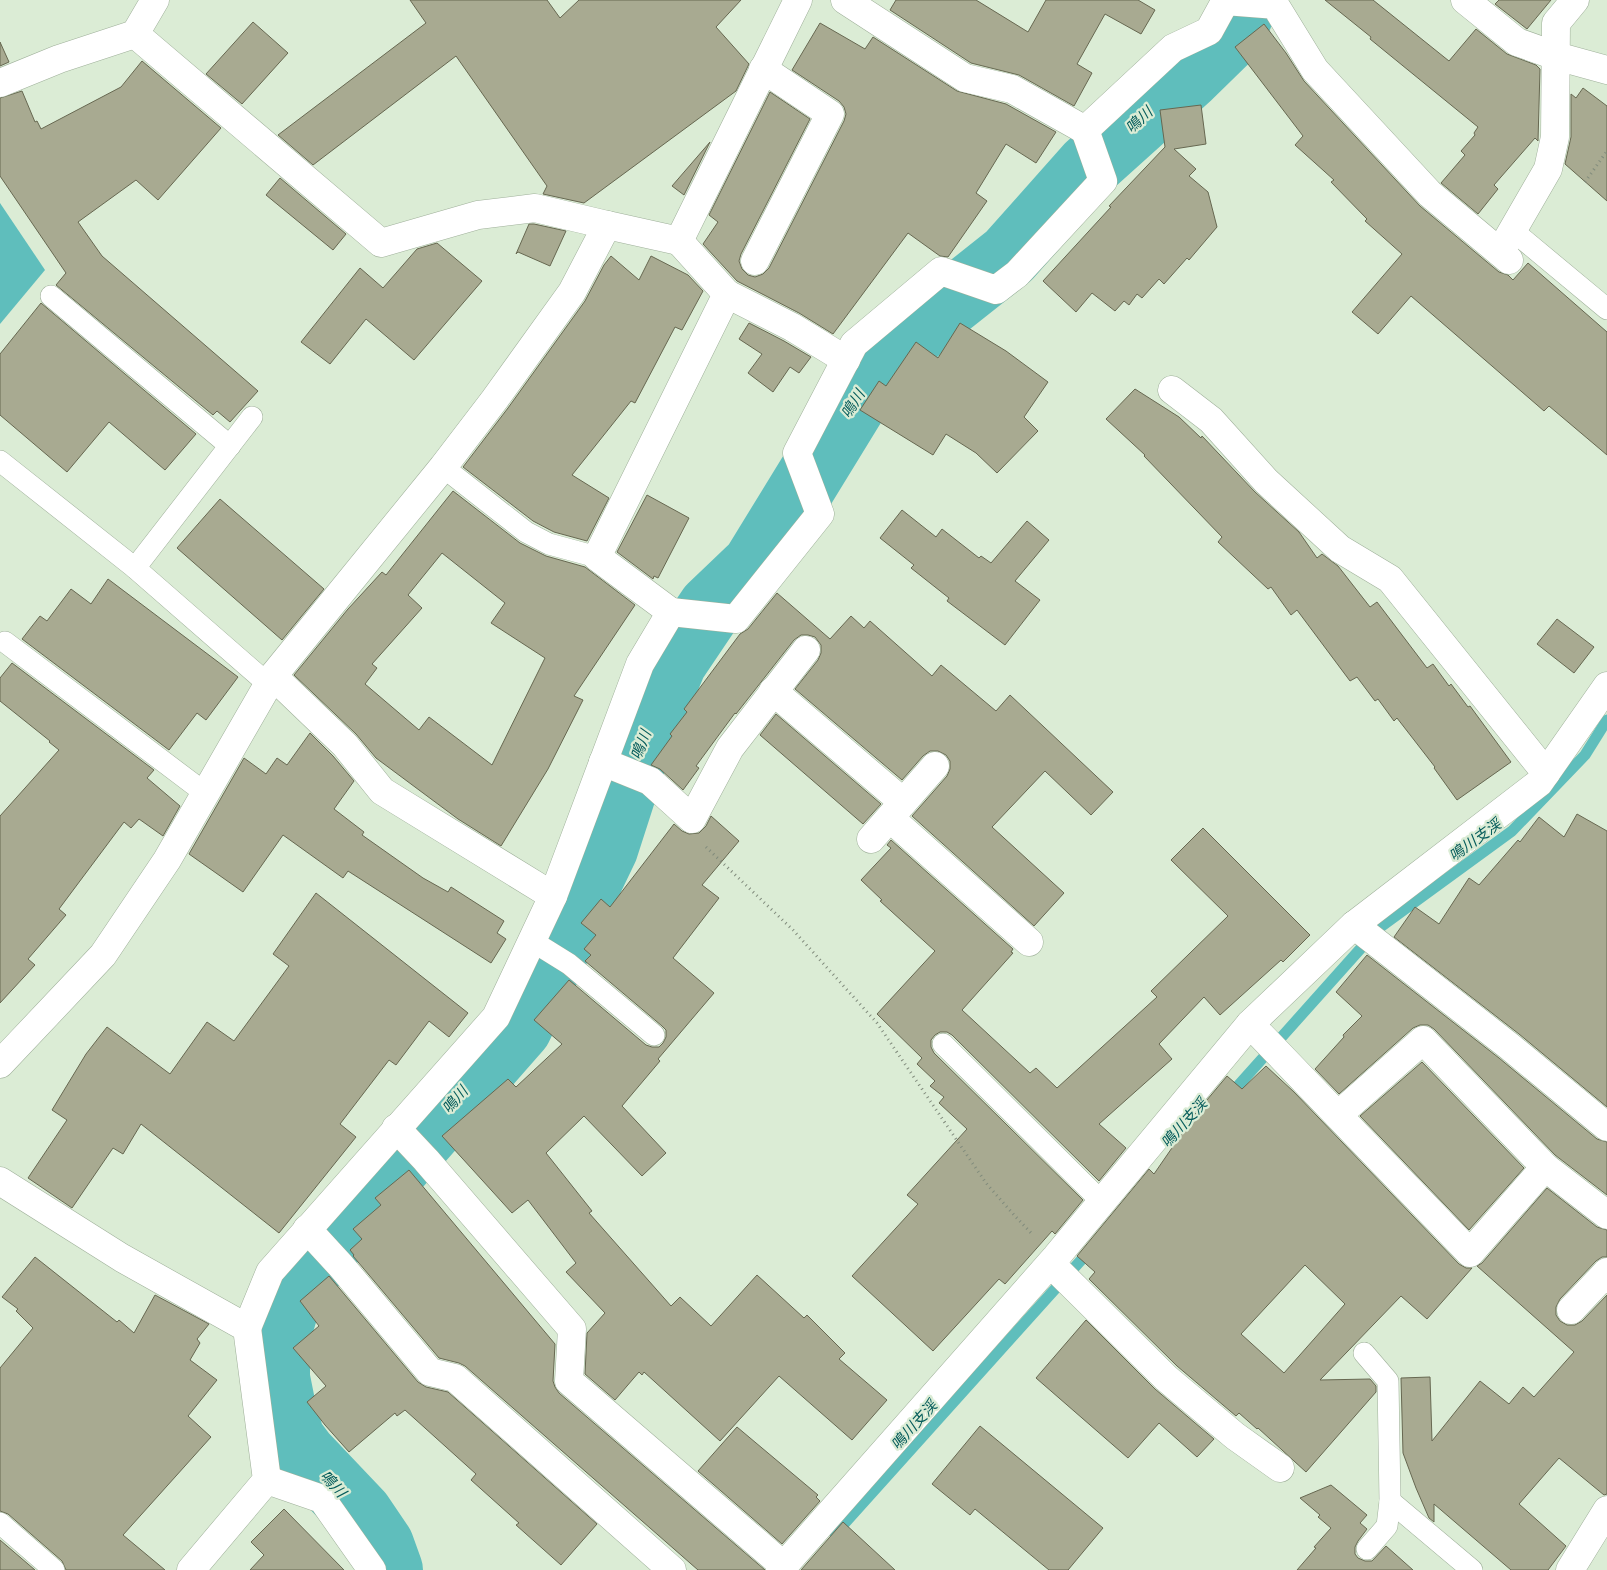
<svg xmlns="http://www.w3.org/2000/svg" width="1607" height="1570" font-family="'Work Sans','Noto Sans JP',sans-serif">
  <rect width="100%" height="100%" fill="#dbecd5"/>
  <!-- water -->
  <path fill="#5fbebc" d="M 0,203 L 45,270 L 0,324 Z"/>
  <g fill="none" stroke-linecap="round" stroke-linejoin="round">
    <!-- stream -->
    <g stroke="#5fbebc" stroke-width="11">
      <path d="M 1228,1097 L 1379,928 L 1512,831 L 1585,755 L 1607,720"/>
      <path d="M 279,1484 L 304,1455"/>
      <path d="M 835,1534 L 1092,1248"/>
    </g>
    <!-- river -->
    <path stroke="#5fbebc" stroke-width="66" d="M 390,1570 L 381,1545 L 360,1514 L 304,1455 L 292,1439 L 284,1413 L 277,1378 L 277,1338 L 290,1294 L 342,1229 L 519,1028 L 605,849 L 635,756 L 674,662 L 711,607 L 755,565 L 877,366 L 942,309 L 1009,256 L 1089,166 L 1189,76 L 1232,34 L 1247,0"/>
  </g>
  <!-- building -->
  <g fill="#a8aa91" stroke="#676851" fill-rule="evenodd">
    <path d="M 410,0 L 547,0 L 560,18 L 579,0 L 741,0 L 716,27 L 749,64 L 736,91 L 584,203 L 543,194 L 547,186 L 456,56 L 313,165 L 278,135 L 426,23 Z"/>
    <path d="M 896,0 L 976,0 L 1028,32 L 1046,0 L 1138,0 L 1155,10 L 1141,34 L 1105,14 L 1077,64 L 1092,73 L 1074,106 L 1019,75 L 971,63 L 890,10 Z"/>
    <path d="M 1325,0 L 1373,0 L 1449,61 L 1476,29 L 1507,54 L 1536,65 L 1540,69 L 1538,141 L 1535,138 L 1494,185 L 1498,189 L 1478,214 L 1441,183 L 1465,155 L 1461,151 L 1475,135 L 1474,133 L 1478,127 L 1370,39 L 1371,37 Z"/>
    <path d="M 1499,0 L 1551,0 L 1527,29 L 1495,4 Z"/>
    <path d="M 253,22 L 288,53 L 242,104 L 206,74 Z"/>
    <path d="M 820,23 L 865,49 L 873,37 L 957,91 L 1006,104 L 1056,132 L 1036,163 L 1006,144 L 976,193 L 987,201 L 948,257 L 940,256 L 908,233 L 833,334 L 799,313 L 737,281 L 703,244 L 718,222 L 709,215 L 770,92 L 810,119 L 741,254 L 739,261 L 742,269 L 748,275 L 755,277 L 763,274 L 769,268 L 844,121 L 846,114 L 844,107 L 839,101 L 792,70 Z"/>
    <path d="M 1264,24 L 1286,53 L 1304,81 L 1420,206 L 1499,272 L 1508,275 L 1513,280 L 1528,263 L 1607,332 L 1607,455 L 1549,406 L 1544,411 L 1411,296 L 1378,334 L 1352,312 L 1402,254 L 1365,221 L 1367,219 L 1331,182 L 1334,180 L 1295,145 L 1303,136 L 1235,47 Z"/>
    <path d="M 0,42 L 9,62 L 0,66 Z"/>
    <path d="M 142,61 L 221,128 L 158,200 L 136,180 L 78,222 L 102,256 L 258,391 L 230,422 L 217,411 L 213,415 L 56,285 L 66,273 L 0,176 L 0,98 L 22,91 L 35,122 L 37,121 L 41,129 L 121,87 Z"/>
    <path d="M 1583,88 L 1607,106 L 1607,201 L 1565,164 L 1571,137 L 1571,94 L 1576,98 Z"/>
    <path d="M 1201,105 L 1206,144 L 1174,149 L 1196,169 L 1189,176 L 1208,192 L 1217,227 L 1189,260 L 1187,258 L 1164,284 L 1159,279 L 1142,298 L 1137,294 L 1129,305 L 1124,301 L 1115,311 L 1092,293 L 1076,312 L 1043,281 L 1111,207 L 1109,206 L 1165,147 L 1160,110 Z"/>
    <path d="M 710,142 L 684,195 L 672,186 Z"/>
    <path d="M 280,178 L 346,234 L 333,250 L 266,195 Z"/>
    <path d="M 529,224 L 534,224 L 566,231 L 550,266 L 518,252 L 516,254 Z"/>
    <path d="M 437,243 L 482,281 L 414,360 L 366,319 L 330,364 L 301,342 L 360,268 L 383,288 L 417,249 Z"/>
    <path d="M 611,256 L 639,280 L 651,256 L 688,275 L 703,291 L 682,330 L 675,327 L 635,403 L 631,401 L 572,475 L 609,498 L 587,541 L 554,532 L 533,521 L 463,467 L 508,408 L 585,301 L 604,265 Z"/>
    <path d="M 41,303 L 196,434 L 165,470 L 109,422 L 67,472 L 0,415 L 0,354 Z"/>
    <path d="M 749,323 L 784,341 L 811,357 L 799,373 L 790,367 L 773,392 L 748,373 L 762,354 L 739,339 Z"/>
    <path d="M 960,323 L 1006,351 L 1048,382 L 1024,417 L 1038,431 L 997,473 L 976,453 L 946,434 L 933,455 L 860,410 L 879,381 L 886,386 L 916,342 L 938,358 Z"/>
    <path d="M 1135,389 L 1179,417 L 1201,438 L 1202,436 L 1255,492 L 1299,532 L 1317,558 L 1322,554 L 1338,566 L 1370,607 L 1377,602 L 1427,668 L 1433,664 L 1449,686 L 1451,684 L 1468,707 L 1470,706 L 1511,762 L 1457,800 L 1434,768 L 1435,767 L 1397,718 L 1394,721 L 1378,699 L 1375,701 L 1357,677 L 1350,681 L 1297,610 L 1291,615 L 1271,587 L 1268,589 L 1218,542 L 1222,537 L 1144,456 L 1145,455 L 1106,419 Z"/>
    <path d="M 453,491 L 520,543 L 546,556 L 585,567 L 635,605 L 574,696 L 583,700 L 548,769 L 501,846 L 458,819 L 376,758 L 356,734 L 294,675 L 348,609 L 382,572 L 386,575 ZM 442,553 L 505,603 L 491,623 L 545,658 L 492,765 L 429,717 L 419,730 L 365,684 L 377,668 L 372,664 L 422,608 L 408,595 Z"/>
    <path d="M 647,495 L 689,518 L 658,578 L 654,576 L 653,579 L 617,552 Z"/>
    <path d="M 220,499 L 324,589 L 282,640 L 177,548 Z"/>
    <path d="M 902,510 L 936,537 L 942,529 L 979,558 L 981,556 L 991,563 L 1027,521 L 1049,540 L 1015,581 L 1040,600 L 1005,645 L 947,601 L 949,598 L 911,568 L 914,565 L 880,538 Z"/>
    <path d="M 108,579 L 238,677 L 206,720 L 197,713 L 169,750 L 22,639 L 40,616 L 47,621 L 71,589 L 91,604 Z"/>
    <path d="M 777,593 L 830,639 L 851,616 L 864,628 L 870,621 L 932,676 L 941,665 L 996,711 L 1010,695 L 1113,792 L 1091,815 L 1045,771 L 992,827 L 1064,893 L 1034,926 L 912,816 L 947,776 L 950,769 L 950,761 L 946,755 L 938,751 L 930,751 L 923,756 L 902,780 L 795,689 L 818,660 L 821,653 L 821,645 L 815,637 L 808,635 L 801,635 L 794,640 L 736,714 L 735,713 L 696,766 L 699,768 L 683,790 L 660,769 L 651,765 L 672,736 L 670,734 L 687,712 L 684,709 L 740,634 L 748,629 Z"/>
    <path d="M 1557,619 L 1594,647 L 1574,673 L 1537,644 Z"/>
    <path d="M 12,663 L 154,770 L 147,778 L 180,806 L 163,836 L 139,819 L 131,828 L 124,822 L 59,909 L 66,915 L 28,959 L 35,965 L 0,1003 L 0,816 L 59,750 L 49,742 L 50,741 L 0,701 L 0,678 Z"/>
    <path d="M 776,714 L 881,804 L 863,824 L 760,735 Z"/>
    <path d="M 310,733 L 333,756 L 354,781 L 334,809 L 364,832 L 362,835 L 423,878 L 448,892 L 451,887 L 504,921 L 497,933 L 506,939 L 491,963 L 348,871 L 343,878 L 283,835 L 243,892 L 189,854 L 244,758 L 266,774 L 277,758 L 287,765 Z"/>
    <path d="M 1577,814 L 1607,831 L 1607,1107 L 1519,1034 L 1394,937 L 1415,907 L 1439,924 L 1469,878 L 1479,885 L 1518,840 L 1520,842 L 1539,817 L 1564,837 Z"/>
    <path d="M 711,816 L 739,841 L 702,885 L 719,898 L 673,958 L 714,993 L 658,1059 L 660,1061 L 622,1106 L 666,1153 L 642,1176 L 584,1116 L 546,1153 L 592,1211 L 589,1213 L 671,1306 L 680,1297 L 711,1326 L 757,1275 L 804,1318 L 807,1315 L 845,1353 L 839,1359 L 887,1400 L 852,1440 L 779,1376 L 720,1441 L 644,1372 L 642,1375 L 639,1372 L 615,1400 L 585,1374 L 587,1333 L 605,1313 L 566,1272 L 576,1263 L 528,1200 L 512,1213 L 442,1136 L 508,1079 L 516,1087 L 562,1044 L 534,1020 L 569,980 L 646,1045 L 652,1047 L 659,1047 L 663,1043 L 666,1037 L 666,1030 L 662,1026 L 585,961 L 591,955 L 584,949 L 596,935 L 581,923 L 601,899 L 610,907 L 674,824 L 682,831 L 689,834 L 699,833 L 706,826 Z"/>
    <path d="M 1203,828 L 1310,935 L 1283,962 L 1281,960 L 1220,1015 L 1204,997 L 1159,1044 L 1172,1059 L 1099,1124 L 1126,1148 L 1099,1181 L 952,1035 L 947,1032 L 940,1032 L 935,1035 L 931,1040 L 931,1047 L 934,1053 L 1083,1200 L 1055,1234 L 1052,1231 L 1005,1284 L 999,1279 L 933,1351 L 852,1276 L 918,1204 L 907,1195 L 967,1129 L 939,1103 L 944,1097 L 930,1086 L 935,1081 L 917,1064 L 922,1058 L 877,1014 L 935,951 L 880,901 L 882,900 L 861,880 L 891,848 L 887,845 L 891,840 L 1013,949 L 1011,952 L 1013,953 L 962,1010 L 1030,1073 L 1036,1068 L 1057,1088 L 1157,997 L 1151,991 L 1228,916 L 1171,860 Z"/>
    <path d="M 316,893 L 468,1013 L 449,1037 L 429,1021 L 396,1065 L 389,1060 L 340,1124 L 356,1137 L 279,1233 L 141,1124 L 123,1154 L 113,1148 L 72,1208 L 28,1178 L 67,1120 L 52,1110 L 86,1054 L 107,1027 L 170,1074 L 207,1022 L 234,1041 L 289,966 L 273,954 Z"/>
    <path d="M 1367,955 L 1499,1058 L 1597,1139 L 1607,1142 L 1607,1195 L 1555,1155 L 1434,1029 L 1428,1025 L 1420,1025 L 1413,1028 L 1339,1094 L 1315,1069 L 1344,1037 L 1343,1035 L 1362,1016 L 1336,992 Z"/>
    <path d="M 1422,1062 L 1524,1168 L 1469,1230 L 1360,1116 Z"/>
    <path d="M 1266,1066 L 1294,1092 L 1459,1264 L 1466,1268 L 1472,1268 L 1427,1319 L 1401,1296 L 1320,1380 L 1370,1379 L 1376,1386 L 1376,1392 L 1306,1472 L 1258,1428 L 1257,1429 L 1239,1413 L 1236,1416 L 1177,1366 L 1089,1279 L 1095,1272 L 1077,1256 L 1149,1169 L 1154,1174 L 1196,1113 L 1227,1076 L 1242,1089 ZM 1305,1265 L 1345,1304 L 1284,1373 L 1241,1334 Z"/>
    <path d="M 409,1170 L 555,1344 L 553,1381 L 555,1387 L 559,1393 L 765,1570 L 698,1570 L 465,1366 L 459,1363 L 439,1358 L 353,1256 L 354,1255 L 350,1250 L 362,1239 L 353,1229 L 381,1205 L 375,1198 Z"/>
    <path d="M 1547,1188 L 1597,1227 L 1607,1230 L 1607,1257 L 1602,1257 L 1596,1261 L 1560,1299 L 1556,1307 L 1556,1315 L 1560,1321 L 1567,1325 L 1575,1325 L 1582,1321 L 1607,1295 L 1607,1494 L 1604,1495 L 1559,1458 L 1519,1504 L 1566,1546 L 1548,1570 L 1511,1570 L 1434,1504 L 1434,1522 L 1429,1518 L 1416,1488 L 1403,1453 L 1401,1378 L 1430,1377 L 1432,1441 L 1480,1381 L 1509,1404 L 1523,1387 L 1534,1397 L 1574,1352 L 1477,1266 L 1482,1263 Z"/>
    <path d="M 35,1257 L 117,1322 L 119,1320 L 134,1333 L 155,1295 L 209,1324 L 197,1339 L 200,1343 L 190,1360 L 217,1380 L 188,1416 L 211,1437 L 123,1535 L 165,1570 L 66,1570 L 62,1561 L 8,1514 L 0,1511 L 0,1368 L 33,1328 L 16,1311 L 18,1309 L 2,1297 Z"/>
    <path d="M 329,1276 L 418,1382 L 426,1387 L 448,1392 L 597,1524 L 561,1565 L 516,1525 L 519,1523 L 471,1480 L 476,1474 L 405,1410 L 397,1416 L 395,1413 L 349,1452 L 325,1425 L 307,1402 L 326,1386 L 293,1348 L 319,1326 L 300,1301 Z"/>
    <path d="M 1086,1320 L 1155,1389 L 1214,1439 L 1197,1457 L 1159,1423 L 1128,1458 L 1036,1378 Z"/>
    <path d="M 980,1426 L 1103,1528 L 1068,1570 L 1049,1570 L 975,1509 L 970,1515 L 932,1484 Z"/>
    <path d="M 737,1427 L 818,1495 L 816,1497 L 820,1501 L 782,1544 L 698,1471 Z"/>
    <path d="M 1331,1485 L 1367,1515 L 1360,1523 L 1367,1529 L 1358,1541 L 1355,1547 L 1355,1554 L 1358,1558 L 1365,1561 L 1372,1561 L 1386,1546 L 1413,1570 L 1297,1570 L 1316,1548 L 1314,1547 L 1331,1528 L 1318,1517 L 1320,1515 L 1300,1498 Z"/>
    <path d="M 284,1509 L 344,1570 L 250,1570 L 264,1555 L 251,1542 Z"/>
    <path d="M 843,1522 L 895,1570 L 801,1570 Z"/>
    <path d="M 0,1540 L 35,1570 L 0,1570 Z"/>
  </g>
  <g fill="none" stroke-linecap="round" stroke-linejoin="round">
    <!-- lane casing -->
    <g stroke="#9fb09a" stroke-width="22">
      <g id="lane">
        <path d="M 1512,230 L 1607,309"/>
        <path d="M 51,296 L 230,446"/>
        <path d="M 252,417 L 135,568 L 268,684"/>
        <path d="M 0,461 L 135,568"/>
        <path d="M 443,467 L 526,532 L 549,544 L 597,557"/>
        <path d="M 5,642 L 205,793"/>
        <path d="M 532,941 L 569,964 L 654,1035"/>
        <path d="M 943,1044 L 1102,1202"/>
        <path d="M 1364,1353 L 1388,1381 L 1390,1501 L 1387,1526 L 1367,1549"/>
        <path d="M 1390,1501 L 1472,1570"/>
        <path d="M 0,1523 L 54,1570"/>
      </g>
    </g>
    <!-- street casing -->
    <g stroke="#9fb09a" stroke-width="29">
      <g id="street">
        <path d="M 845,0 L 965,78 L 1012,89 L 1085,130 L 1173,48 L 1209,31 L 1226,0"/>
        <path d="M 1465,0 L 1517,42 L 1556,56 L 1607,70"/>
        <path d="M 1225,1 L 1275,5 L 1315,70 L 1430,194 L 1509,260"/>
        <path d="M 135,34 L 381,243 L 478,215 L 535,208 L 607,225"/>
        <path d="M 0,83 L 59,59 L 135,34 L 155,0"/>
        <path d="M 1500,252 L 1548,169 L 1555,137 L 1556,23 L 1575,0"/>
        <path d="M 755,261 L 830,114 L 763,69"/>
        <path d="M 727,294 L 792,327 L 846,360"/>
        <path d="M 1172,390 L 1211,420 L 1266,481 L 1340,549 L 1390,579 L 1546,773"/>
        <path d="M 671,612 L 736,619 L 820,514 L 797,453 L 854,344 L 941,271 L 996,290 L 1017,274 L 1103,181 L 1085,130"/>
        <path d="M 273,676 L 345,745 L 382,791 L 553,896"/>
        <path d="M 773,691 L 903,802"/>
        <path d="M 603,762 L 650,781 L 692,819 L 730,748 L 806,650"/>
        <path d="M 890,818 L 1029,942"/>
        <path d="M 871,839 L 935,766"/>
        <path d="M 1354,925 L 1509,1046 L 1607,1127"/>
        <path d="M 1250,1024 L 1470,1253 L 1545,1167"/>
        <path d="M 0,1064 L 103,955 L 167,860 L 273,676 L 443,467 L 495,399 L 572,292 L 607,225 L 679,241 L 798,0"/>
        <path d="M 1338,1115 L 1423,1040 L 1545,1167 L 1607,1215"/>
        <path d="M 396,1128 L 426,1160 L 572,1329 L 569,1381 L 784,1566"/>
        <path d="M 0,1181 L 122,1258 L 247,1328 L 267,1480 L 191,1570"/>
        <path d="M 307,1229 L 341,1266 L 430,1372 L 455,1378 L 672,1570"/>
        <path d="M 1051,1264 L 1166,1378 L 1235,1436 L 1280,1468"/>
        <path d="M 1571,1310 L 1607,1272"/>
        <path d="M 247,1328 L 270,1272 L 496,1017 L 553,896 L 640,664 L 671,612 L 597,557 L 727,294 L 679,241"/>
        <path d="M 267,1480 L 322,1499 L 372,1570"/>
        <path d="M 780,1570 L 1056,1257 L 1250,1024 L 1354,925 L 1539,783 L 1607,686"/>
        <path d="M 1570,1570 L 1607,1510"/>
      </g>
    </g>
    <!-- path -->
    <g stroke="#808b7c" stroke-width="3" stroke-dasharray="1 4" stroke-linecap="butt">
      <path d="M 1585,182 L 1607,151"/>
      <path d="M 706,847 L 793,930 L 877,1023 L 986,1183 L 1015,1216 L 1033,1235"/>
    </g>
    <!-- lane -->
    <use href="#lane" stroke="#fff" stroke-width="21"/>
    <!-- street -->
    <use href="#street" stroke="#fff" stroke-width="28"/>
  </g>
  <g text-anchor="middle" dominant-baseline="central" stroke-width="4.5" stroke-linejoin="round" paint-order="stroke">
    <!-- water labels -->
    <g font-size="15" font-style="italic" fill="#055c5b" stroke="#dbecd5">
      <text transform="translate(1139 120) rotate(-43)">鳴川</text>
      <text transform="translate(853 404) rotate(-58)">鳴川</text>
      <text transform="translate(641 745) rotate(-69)">鳴川</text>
      <text transform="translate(1475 840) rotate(-36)">鳴川支渓</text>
      <text transform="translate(455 1100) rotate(-49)">鳴川</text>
      <text transform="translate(1184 1123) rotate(-48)">鳴川支渓</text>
      <text transform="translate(914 1425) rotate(-48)">鳴川支渓</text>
      <text transform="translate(333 1484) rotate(48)">鳴川</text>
    </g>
  </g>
</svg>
